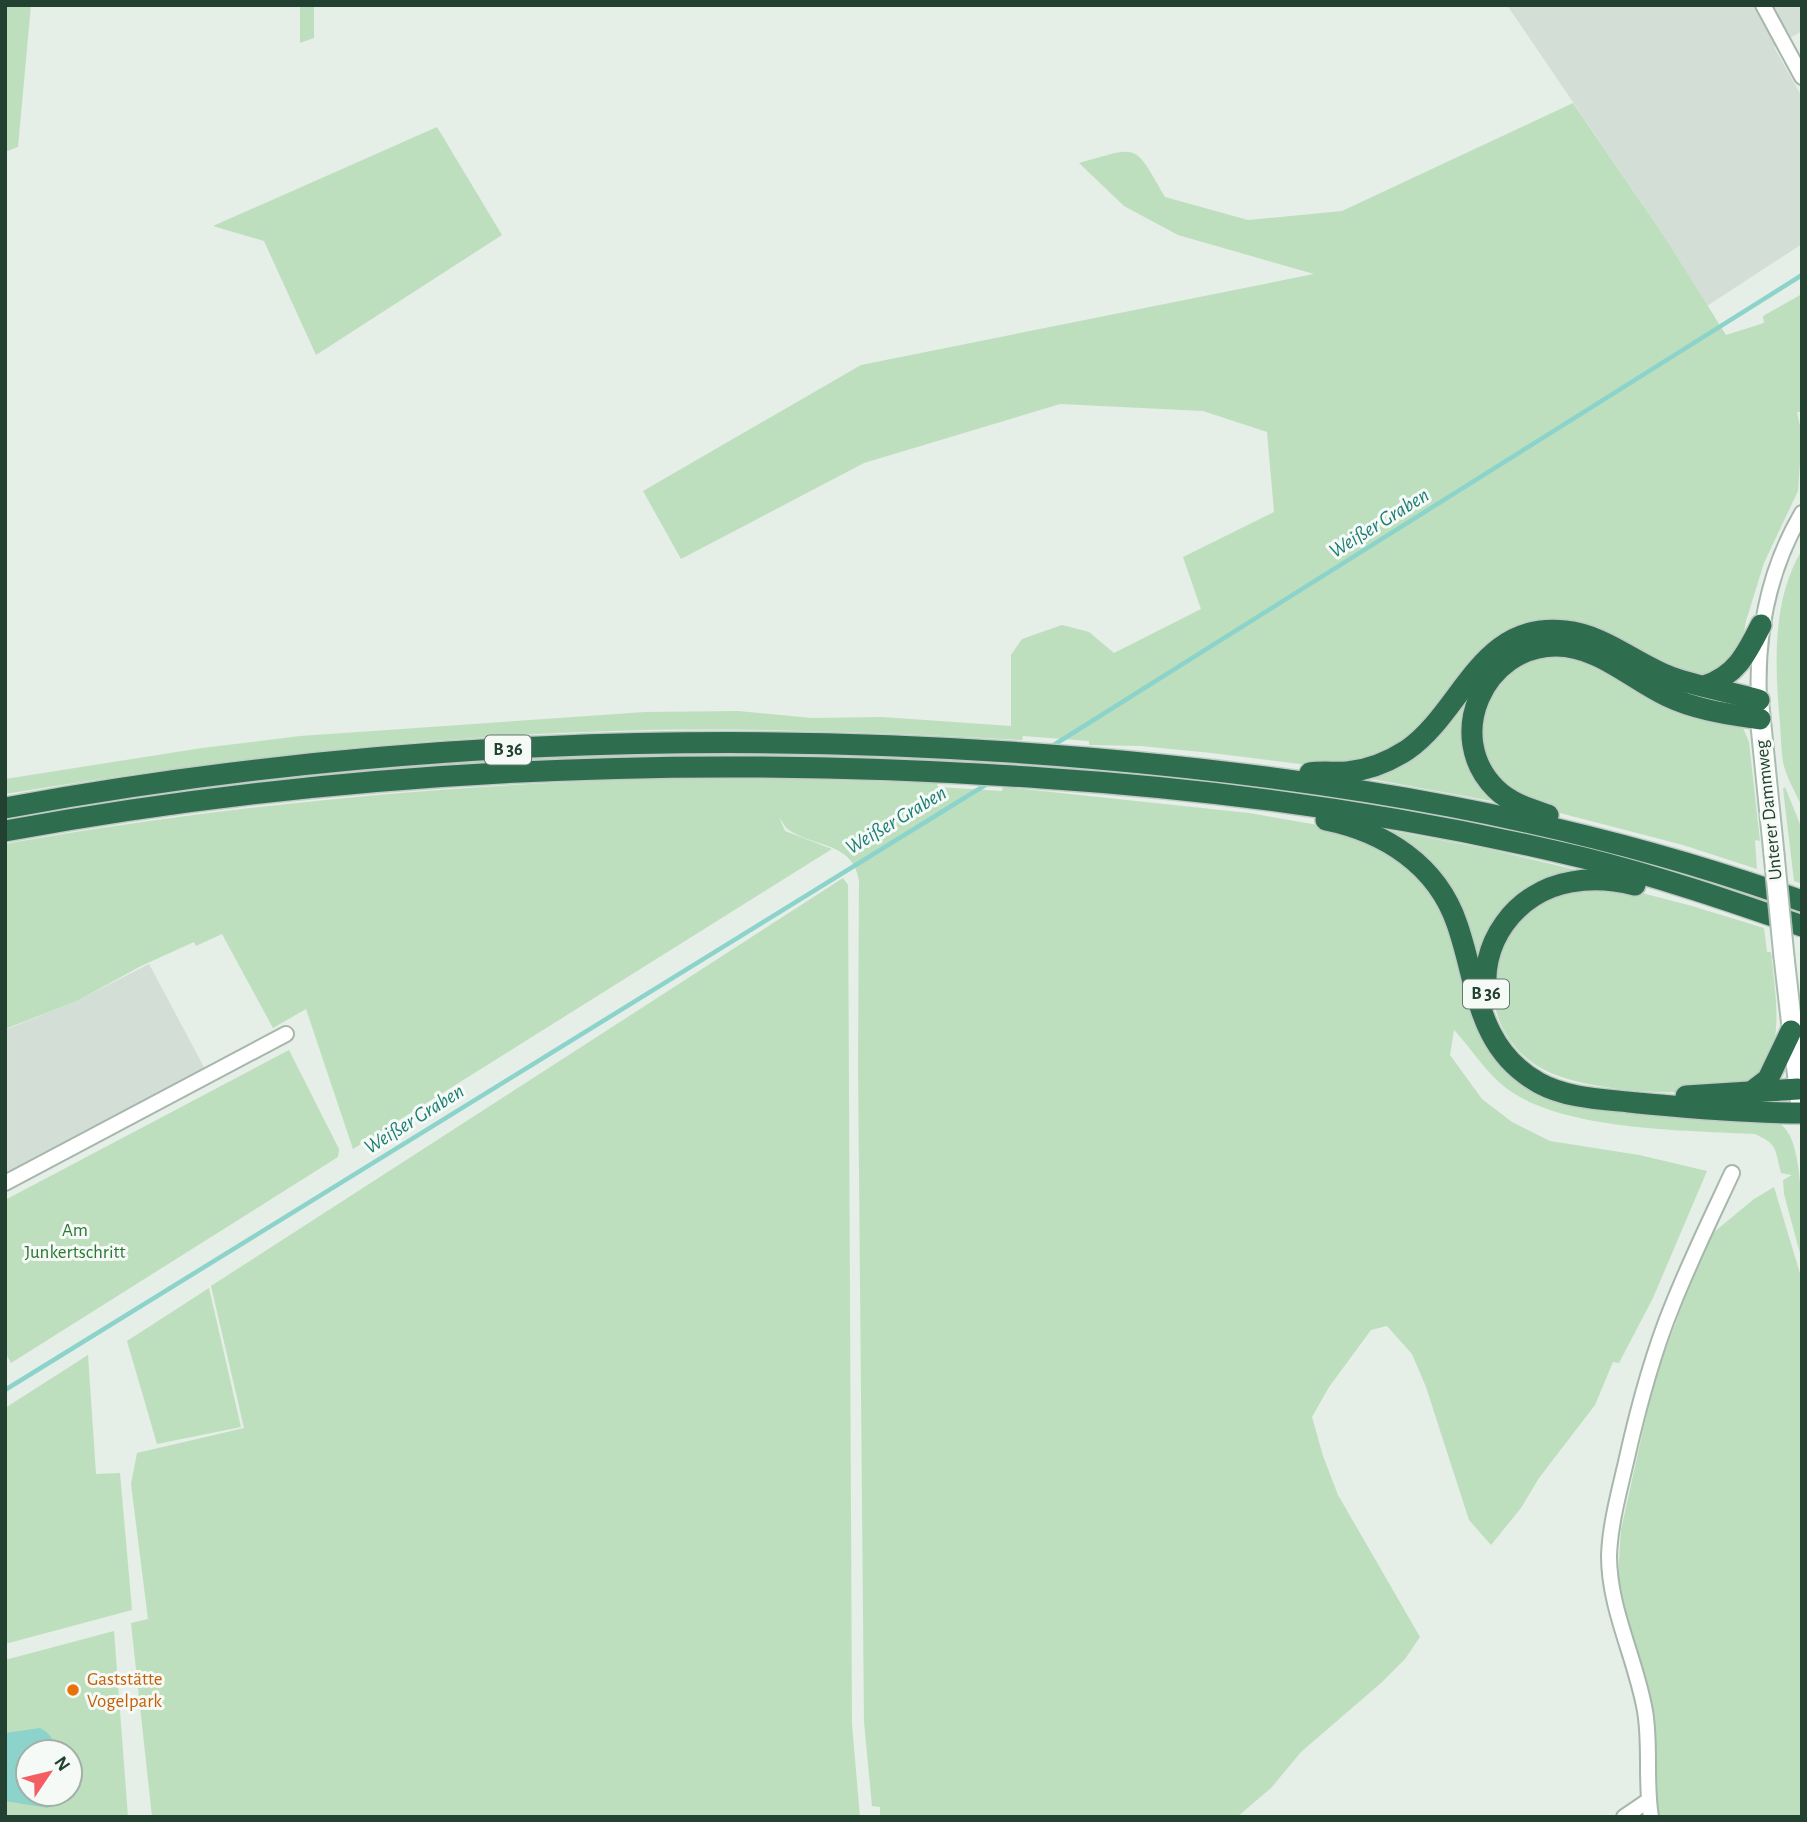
<svg xmlns="http://www.w3.org/2000/svg" width="1807" height="1822" font-family="'Alegreya Sans',sans-serif">
  <rect width="100%" height="100%" fill="#e5eee7"/>
  <!-- built -->
  <g fill="#d3ded6">
    <path d="M 1507,5 L 1802,5 L 1802,31 L 1774,47 L 1802,97 L 1802,244 L 1707,306 L 1662,233 Z"/>
    <path d="M 149,964 L 206,1071 L 5,1176 L 5,1030 L 77,1001 Z"/>
  </g>
  <!-- green -->
  <g fill="#bedfbe" fill-rule="evenodd">
    <path d="M 5,5 L 31,5 L 18,147 L 5,152 Z"/>
    <path d="M 300,5 L 314,5 L 314,38 L 300,43 Z"/>
    <path d="M 1573,103 L 1662,233 L 1726,335 L 1764,323 L 1763,316 L 1802,294 L 1802,412 L 1797,412 L 1802,435 L 1798,491 L 1764,563 L 1746,621 L 1741,652 L 1704,679 L 1578,627 L 1435,716 L 1381,757 L 1316,766 L 1211,753 L 1141,746 L 1089,745 L 1089,741 L 1023,736 L 1022,740 C 897,733 772,728 646,730 C 431,735 217,759 5,794 L 5,779 L 202,748 L 300,736 L 645,712 L 738,711 L 812,718 L 882,717 L 1011,726 L 1011,655 L 1022,639 L 1062,625 L 1089,632 L 1114,653 L 1201,609 L 1183,557 L 1274,512 L 1267,432 L 1203,411 L 1060,404 L 864,463 L 681,559 L 643,491 L 861,365 L 1314,274 L 1178,235 L 1124,206 L 1079,163 C 1140,146 1133,142 1165,197 L 1248,220 L 1342,211 Z"/>
    <path d="M 437,127 L 502,235 L 316,355 L 264,241 L 213,226 Z"/>
    <path d="M 1802,550 L 1802,807 C 1796,793 1786,777 1783,762 C 1781,750 1781,737 1780,724 C 1775,668 1771,601 1802,550 Z"/>
    <path d="M 1547,636 C 1568,637 1591,641 1610,651 C 1630,663 1649,678 1672,685 C 1693,692 1723,690 1739,705 L 1733,706 C 1710,703 1687,699 1666,689 C 1628,671 1595,637 1549,641 C 1490,645 1446,708 1472,765 C 1477,778 1488,789 1497,799 L 1497,802 L 1366,778 L 1365,776 C 1391,769 1420,753 1438,732 C 1475,688 1481,648 1547,636 Z"/>
    <path d="M 1566,652 L 1738,723 L 1743,728 L 1749,742 L 1760,841 L 1755,840 L 1757,869 L 1683,845 L 1533,806 L 1514,797 L 1483,758 L 1479,712 L 1513,664 Z"/>
    <path d="M 771,752 L 1000,760 L 992,766 L 801,757 L 671,757 L 5,822 L 5,816 L 38,810 C 115,800 192,787 269,778 C 435,758 603,754 771,752 Z"/>
    <path d="M 1032,762 C 1191,776 1350,793 1506,826 C 1606,846 1704,878 1802,910 L 1802,915 L 1622,860 L 1025,768 Z"/>
    <path d="M 715,777 L 937,783 L 938,787 L 1002,791 L 1003,787 L 1249,813 L 1347,830 L 1419,873 L 1456,937 L 1524,1080 L 1769,1119 C 1776,1122 1783,1124 1787,1131 C 1804,1155 1802,1230 1802,1261 L 1784,1194 L 1783,1180 L 1792,1175 L 1781,1173 C 1775,1150 1778,1144 1755,1134 C 1685,1130 1553,1131 1500,1083 C 1483,1068 1470,1047 1454,1030 L 1450,1055 L 1482,1099 L 1512,1122 L 1550,1141 L 1639,1155 L 1707,1171 L 1653,1298 L 1619,1363 L 1613,1362 L 1595,1405 L 1539,1478 L 1521,1508 L 1491,1545 L 1469,1520 L 1426,1387 L 1412,1354 L 1387,1326 L 1371,1330 L 1329,1387 L 1312,1417 L 1323,1456 L 1338,1495 L 1420,1637 L 1405,1659 L 1381,1683 L 1301,1752 L 1271,1788 L 1237,1817 L 880,1817 L 880,1807 L 872,1806 L 864,1722 L 858,1065 L 859,881 C 854,842 813,847 789,830 C 785,828 782,821 779,817 L 785,831 L 832,849 L 353,1149 L 306,1009 L 273,1028 L 222,934 L 196,946 L 194,942 L 141,966 L 77,1001 L 5,1029 L 5,844 C 240,802 477,782 715,777 Z"/>
    <path d="M 1785,787 L 1802,829 L 1802,884 L 1794,881 L 1783,789 Z"/>
    <path d="M 1382,829 L 1493,850 L 1581,871 L 1541,885 L 1480,974 L 1466,935 Z"/>
    <path d="M 843,878 L 848,885 L 852,1724 L 860,1817 L 152,1817 L 131,1623 L 148,1619 L 131,1484 L 137,1453 L 244,1428 L 211,1286 Z"/>
    <path d="M 1623,888 L 1692,906 L 1764,928 L 1767,952 L 1771,952 C 1774,981 1781,1023 1772,1051 C 1769,1061 1763,1071 1758,1081 C 1736,1084 1712,1091 1690,1092 C 1649,1094 1574,1088 1539,1067 C 1491,1038 1481,980 1505,932 C 1509,924 1545,896 1554,892 C 1565,887 1609,889 1623,888 Z"/>
    <path d="M 289,1050 L 339,1149 L 338,1157 L 11,1363 L 5,1352 L 5,1200 Z"/>
    <path d="M 1774,1187 L 1802,1280 L 1802,1817 L 1658,1817 L 1644,1682 L 1624,1608 L 1618,1575 L 1621,1530 L 1654,1380 L 1708,1237 L 1754,1199 Z"/>
    <path d="M 209,1288 L 241,1427 L 157,1444 L 127,1341 Z"/>
    <path d="M 88,1355 L 96,1474 L 120,1473 L 132,1610 L 5,1644 L 5,1408 Z"/>
    <path d="M 114,1631 L 128,1817 L 5,1817 L 5,1660 ZM 28,1752 L 70,1752 L 70,1794 L 28,1794 Z"/>
  </g>
  <!-- water -->
  <path fill="#8cd3cb" d="M 40,1728 C 50,1733 55,1741 56,1752 L 28,1752 L 28,1794 L 56,1794 L 56,1798 L 48,1808 L 5,1801 L 5,1733 Z"/>
  <g fill="none" stroke-linecap="round" stroke-linejoin="round">
    <!-- stream -->
    <g stroke="#8cd3cb" stroke-width="4.5">
      <path d="M 1049,748 L 1802,275"/>
      <path d="M 5,1390 L 987,784"/>
    </g>
    <!-- street casing -->
    <g stroke="#a7b7ac" stroke-width="18">
      <g id="street">
        <path d="M 1763,5 L 1802,77"/>
        <path d="M 1759,700 C 1756,633 1768,571 1802,513"/>
        <path d="M 5,1183 L 286,1034"/>
        <path d="M 1624,1817 L 1649,1800"/>
        <path d="M 1651,1817 C 1645,1782 1651,1746 1645,1711 C 1636,1659 1609,1609 1609,1556 C 1610,1525 1619,1492 1626,1462 C 1638,1408 1652,1355 1673,1304 C 1691,1259 1712,1216 1732,1173"/>
      </g>
    </g>
    <!-- secondary casing -->
    <g stroke="#a6bdaf" stroke-width="23">
      <g id="secondary">
        <path d="M 1759,706 L 1774,854"/>
        <path d="M 1784,957 L 1802,1114"/>
      </g>
    </g>
    <!-- highway casing -->
    <g stroke="#c1cac5" stroke-width="24">
      <g id="highway">
        <path d="M 1704,686 C 1736,676 1747,653 1761,625"/>
        <path d="M 1310,773 C 1323,771 1335,773 1347,772 C 1368,770 1390,761 1407,750 C 1463,711 1480,621 1565,631 C 1605,635 1634,663 1671,677 C 1699,687 1730,692 1759,700"/>
        <path d="M 5,808 C 360,742 728,727 1088,758 C 1331,779 1572,818 1802,901"/>
        <path d="M 1548,815 C 1530,809 1510,803 1496,789 C 1443,737 1484,646 1556,646 C 1598,646 1631,679 1667,696 C 1696,710 1728,714 1760,719"/>
        <path d="M 1326,820 C 1385,832 1437,865 1457,924 C 1478,984 1476,1048 1539,1083 C 1568,1099 1605,1099 1638,1103 C 1692,1108 1747,1113 1802,1113"/>
        <path d="M 5,831 C 347,768 696,754 1042,778 C 1225,790 1406,815 1584,858 C 1657,876 1730,901 1802,926"/>
        <path d="M 1488,1000 C 1476,945 1516,891 1571,882 C 1592,878 1615,880 1635,885"/>
        <path d="M 1751,1092 L 1768,1079 L 1791,1031"/>
        <path d="M 1686,1096 L 1798,1089"/>
      </g>
    </g>
    <!-- street -->
    <use href="#street" stroke="#fff" stroke-width="14"/>
    <!-- secondary -->
    <use href="#secondary" stroke="#fff" stroke-width="19"/>
    <!-- highway -->
    <use href="#highway" stroke="#2e6e4f" stroke-width="21"/>
    <!-- secondary-bridge casing -->
    <g stroke="#a6bdaf" stroke-width="23" stroke-linecap="butt">
      <path id="secondary-bridge" d="M 1774,854 L 1784,957"/>
    </g>
    <!-- secondary-bridge -->
    <use href="#secondary-bridge" stroke="#fff" stroke-width="19"/>
  </g>
  <!-- markers -->
  <circle fill="#e8710a" stroke="#f6faf7" stroke-width="2.5" cx="73" cy="1690" r="7"/>
  <g text-anchor="middle" dominant-baseline="central" stroke-width="6" stroke-linejoin="round" paint-order="stroke">
    <!-- shield labels -->
    <g fill="#f6faf7" stroke="#62786c" stroke-width="2">
      <rect x="485" y="735.5" width="46" height="29" rx="5"/>
      <rect x="1463" y="979.5" width="46" height="29" rx="5"/>
    </g>
    <g font-size="18" font-weight="bold" fill="#234130">
      <text x="508" y="750">B 36</text>
      <text x="1486" y="994">B 36</text>
    </g>
    <!-- street labels -->
    <g font-size="19" fill="#234130" stroke="#f6faf7">
      <text transform="translate(1769 810) rotate(-96)">Unterer Dammweg</text>
    </g>
    <!-- park labels -->
    <g font-size="19" fill="#2c7835" stroke="#f6faf7">
      <text x="75" y="1230">Am<tspan x="75" dy="22">Junkertschritt</tspan></text>
    </g>
    <!-- food labels -->
    <g font-size="19" fill="#c56008" stroke="#f6faf7" text-anchor="start">
      <text x="87" y="1679">Gaststätte<tspan x="87" dy="22">Vogelpark</tspan></text>
    </g>
    <!-- water labels -->
    <g font-size="21" font-style="italic" fill="#1c7e73" stroke="#f6faf7">
      <text transform="translate(1379 523) rotate(-32)">Weißer Graben</text>
      <text transform="translate(896 820) rotate(-31)">Weißer Graben</text>
      <text transform="translate(414 1119) rotate(-32)">Weißer Graben</text>
    </g>
  </g>
  <!-- border -->
  <rect width="1807" height="1822" fill="none" stroke="#234130" stroke-width="14"/>
  <!-- north arrow -->
  <g transform="translate(49 1773) rotate(55)"><circle r="33" fill="#f6faf7" stroke="#a2b0a7" stroke-width="2"/>
  <path d="M0-5L12 26L0 18L-12 26Z" fill="#f45d62"/>
  <text y="-10" font-size="19" font-weight="bold" text-anchor="middle" fill="#234130">N</text>
  </g>
</svg>
